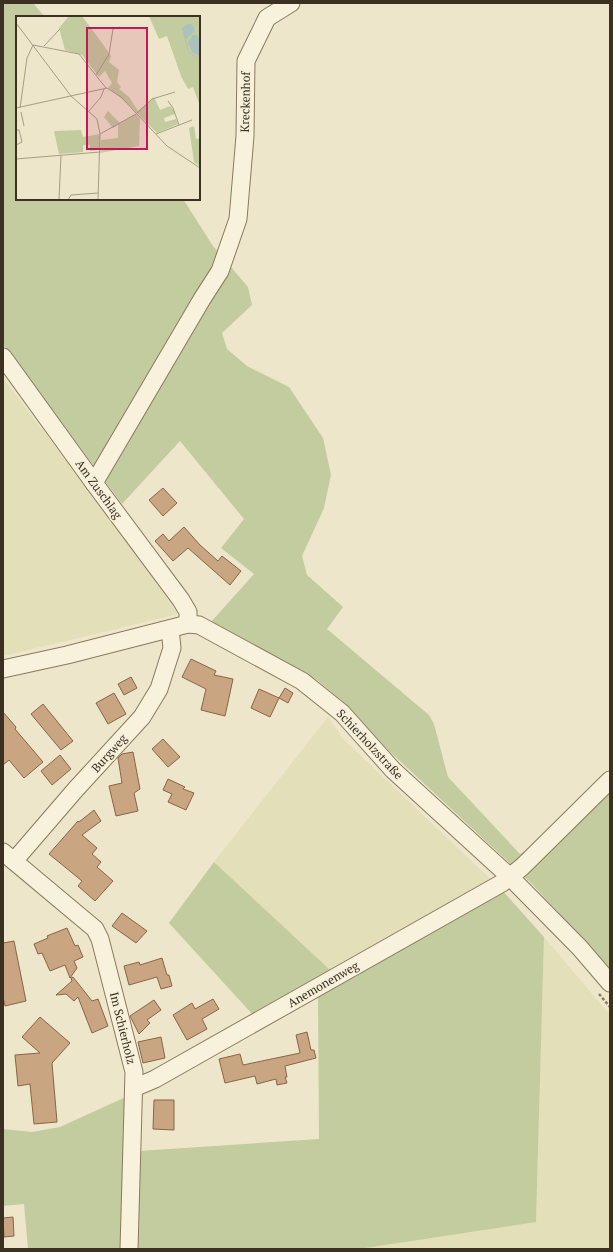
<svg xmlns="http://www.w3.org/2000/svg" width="613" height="1252" font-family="'PT Serif',serif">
  <rect width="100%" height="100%" fill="#ede6ca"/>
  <!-- farmland -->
  <g fill="#e3dfb8">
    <path d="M 3,378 L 106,513 L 178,614 L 3,656 Z"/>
    <path d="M 328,717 L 342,738 L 501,889 L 341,980 L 214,862 Z"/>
    <path d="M 544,937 L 610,1015 L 610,1249 L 359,1249 L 536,1221 Z"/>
  </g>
  <!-- green -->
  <g fill="#c3cc9e">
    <path d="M 3,3 L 33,3 L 45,17 L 17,17 L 17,199 L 183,199 L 213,246 L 248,287 L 252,305 L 222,333 L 227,349 L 247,366 L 289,387 L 323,438 L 331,475 L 324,508 L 302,556 L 307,575 L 343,607 L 327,629 L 429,715 L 434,724 L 448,777 L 520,854 L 539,842 L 610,780 L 610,969 L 532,884 L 388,750 L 345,703 L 317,680 L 211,622 L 254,574 L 221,548 L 244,519 L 180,441 L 122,504 L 3,344 Z"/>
    <path d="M 214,862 L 341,980 L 501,889 L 544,937 L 536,1222 L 359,1249 L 136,1249 L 139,1151 L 319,1139 L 318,994 L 264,1027 L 169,923 Z"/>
    <path d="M 128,1096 L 123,1249 L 28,1249 L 24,1204 L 3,1206 L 3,1129 L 32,1132 L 60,1127 Z"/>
  </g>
  <!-- building -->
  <g fill="#caa582" stroke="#886545">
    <path d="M 163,488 L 177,503 L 163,516 L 149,500 Z"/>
    <path d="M 184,527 L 200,545 L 218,561 L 222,556 L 241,571 L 230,585 L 188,548 L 173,561 L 155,541 L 163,534 L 169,541 Z"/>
    <path d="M 191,659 L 216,671 L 214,675 L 233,679 L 225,716 L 201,710 L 206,689 L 182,677 Z"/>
    <path d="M 131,677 L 137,688 L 124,695 L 118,684 Z"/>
    <path d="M 285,688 L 293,693 L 288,703 L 279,698 Z"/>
    <path d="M 259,689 L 279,698 L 270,717 L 251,708 Z"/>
    <path d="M 114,693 L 126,714 L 108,724 L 96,703 Z"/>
    <path d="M 43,704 L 73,741 L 61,750 L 31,714 Z"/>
    <path d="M 3,712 L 16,727 L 15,729 L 43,762 L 24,778 L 9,760 L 3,765 Z"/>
    <path d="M 163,739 L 180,757 L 168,767 L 152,749 Z"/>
    <path d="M 133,752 L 140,789 L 134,793 L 138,811 L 116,816 L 109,786 L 122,783 L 118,758 L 122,754 Z"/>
    <path d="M 60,755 L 71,769 L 52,785 L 41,771 Z"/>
    <path d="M 168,779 L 185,787 L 183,789 L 194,793 L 186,810 L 168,802 L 172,794 L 163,790 Z"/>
    <path d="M 94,810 L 101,821 L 82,835 L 97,848 L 92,854 L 101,862 L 97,867 L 113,881 L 95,901 L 78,886 L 82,881 L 49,854 L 78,821 L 79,822 Z"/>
    <path d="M 122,913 L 147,931 L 136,943 L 112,926 Z"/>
    <path d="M 67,928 L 75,946 L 78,945 L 83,957 L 74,961 L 77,968 L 70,978 L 65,965 L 50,971 L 42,953 L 38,954 L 34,944 L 48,938 L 47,936 Z"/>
    <path d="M 14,941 L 26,1001 L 5,1006 L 3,997 L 3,943 Z"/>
    <path d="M 162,958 L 167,975 L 169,975 L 172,986 L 161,989 L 157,977 L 129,985 L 124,966 L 139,962 L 140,965 Z"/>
    <path d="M 73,977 L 92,1001 L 98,999 L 108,1026 L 92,1033 L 78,997 L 74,1001 L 66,994 L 56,995 L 72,981 L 71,978 Z"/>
    <path d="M 213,999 L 219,1009 L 202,1019 L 207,1029 L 187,1040 L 173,1015 L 192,1003 L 195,1009 Z"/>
    <path d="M 154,1000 L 161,1010 L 147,1020 L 150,1023 L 139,1034 L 130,1016 Z"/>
    <path d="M 40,1017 L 70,1043 L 52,1063 L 57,1122 L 34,1124 L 30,1084 L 18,1086 L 15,1055 L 40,1053 L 22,1037 Z"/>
    <path d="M 307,1032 L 311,1050 L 314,1050 L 316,1058 L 285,1066 L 287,1077 L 285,1077 L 287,1083 L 277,1085 L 276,1079 L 257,1084 L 255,1076 L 225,1083 L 219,1059 L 240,1054 L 243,1065 L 300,1053 L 296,1035 Z"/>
    <path d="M 161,1037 L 165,1058 L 143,1063 L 138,1042 Z"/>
    <path d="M 154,1100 L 174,1100 L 174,1130 L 153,1129 Z"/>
    <path d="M 13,1217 L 14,1236 L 4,1237 L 3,1218 Z"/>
  </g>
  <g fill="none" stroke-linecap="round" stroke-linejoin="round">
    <!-- minor casing -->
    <g stroke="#8a795f" stroke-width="19">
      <g id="minor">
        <path d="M 3,357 L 94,483 L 181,600 L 188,612 L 188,624"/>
        <path d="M 94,483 L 202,299 L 220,271 L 238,219 L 245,136 L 246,61 L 267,18 L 291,3"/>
        <path d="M 3,669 L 67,655 L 180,626 L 188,624 L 199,625 L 302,681 L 342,713 L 393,770 L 510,877 L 580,948 L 610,983"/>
        <path d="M 3,852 L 95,929 L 100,939 L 134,1072 L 129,1249"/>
        <path d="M 14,861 L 76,789 L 142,717 L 159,689 L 172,648 L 170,629"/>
        <path d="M 134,1088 L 155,1079 L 502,883 L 522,867 L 610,780"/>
      </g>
    </g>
    <!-- path -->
    <path stroke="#8a795f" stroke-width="2.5" stroke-dasharray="3 2" stroke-linecap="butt" d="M 599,994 L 610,1007"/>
    <!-- minor -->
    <use href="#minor" stroke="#f8f2dd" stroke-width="17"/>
  </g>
  <g text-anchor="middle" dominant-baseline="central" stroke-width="3.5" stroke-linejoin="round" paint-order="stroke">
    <!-- street labels -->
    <g font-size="12" fill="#3b3022" stroke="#f5efd9">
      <text transform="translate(245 102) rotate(-89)">Kreckenhof</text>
      <text transform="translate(99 489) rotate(54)">Am Zuschlag</text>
      <text transform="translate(370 744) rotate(47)">Schierholzstraße</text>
      <text transform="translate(109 753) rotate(-48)">Burgweg</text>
      <text transform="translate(323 984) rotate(-30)">Anemonenweg</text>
      <text transform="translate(123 1028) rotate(76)">Im Schierholz</text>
    </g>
  </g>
  <!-- overview -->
  <g transform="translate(16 16)">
    <rect width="184" height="184" fill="#ede6ca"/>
    <path d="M 53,0 L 66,0 L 86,27 L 95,40 L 93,46 L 103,54 L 101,66 L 105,71 L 103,73 L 113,81 L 122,95 L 138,81 L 144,94 L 154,90 L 158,94 L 159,98 L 148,102 L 149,106 L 160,103 L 162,108 L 141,117 L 109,85 L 92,72 L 96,67 L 89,55 L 83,61 L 66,39 L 49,34 L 43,12 ZM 133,0 L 184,0 L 184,102 L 183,87 L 177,71 L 172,73 L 165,60 L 151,20 L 143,23 ZM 92,95 L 104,107 L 120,98 L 124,103 L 123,130 L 84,137 L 85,124 L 102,122 L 102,109 L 97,112 L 88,101 ZM 178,110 L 180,123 L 184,122 L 184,150 L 178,146 L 173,112 ZM 65,114 L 67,121 L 84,118 L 83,134 L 74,135 L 74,129 L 67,129 L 67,136 L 43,138 L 38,115 Z" fill="#c3cc9e"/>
    <path d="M 172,8 L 176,8 L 179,15 L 170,23 L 173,36 L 184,43 L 173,37 L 169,25 L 166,12 ZM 177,19 L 181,19 L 184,23 L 184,40 L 176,36 L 172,26 Z" fill="#aac2bd"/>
    <path fill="none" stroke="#a69d87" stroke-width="1" d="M 0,7 L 55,80 L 81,103 L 84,118 L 82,184M 28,30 L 44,13M 80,59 L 93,38 L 97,13 L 104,11M 152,85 L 157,92 L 163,109M 0,92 L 91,72 L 105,81 L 151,130 L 184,152M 4,92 L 11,42 L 17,29 L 63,38 L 90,72M 73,95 L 85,81 L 88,73M 5,96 L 8,110M 0,114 L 3,114 L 6,126 L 0,129M 84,118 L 120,98 L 136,83 L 159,76M 140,118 L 176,104M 0,143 L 84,136M 43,184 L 45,139M 52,184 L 55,179 L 82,177"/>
    <path fill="#c2185b" fill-opacity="0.15" stroke="#c2185b" stroke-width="2" d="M 71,12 L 131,12 L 131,133 L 71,133 Z"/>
    <rect width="184" height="184" fill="none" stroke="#3b3022" stroke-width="2"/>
  </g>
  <!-- border -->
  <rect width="613" height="1252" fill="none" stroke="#3b3022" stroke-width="8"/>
</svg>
